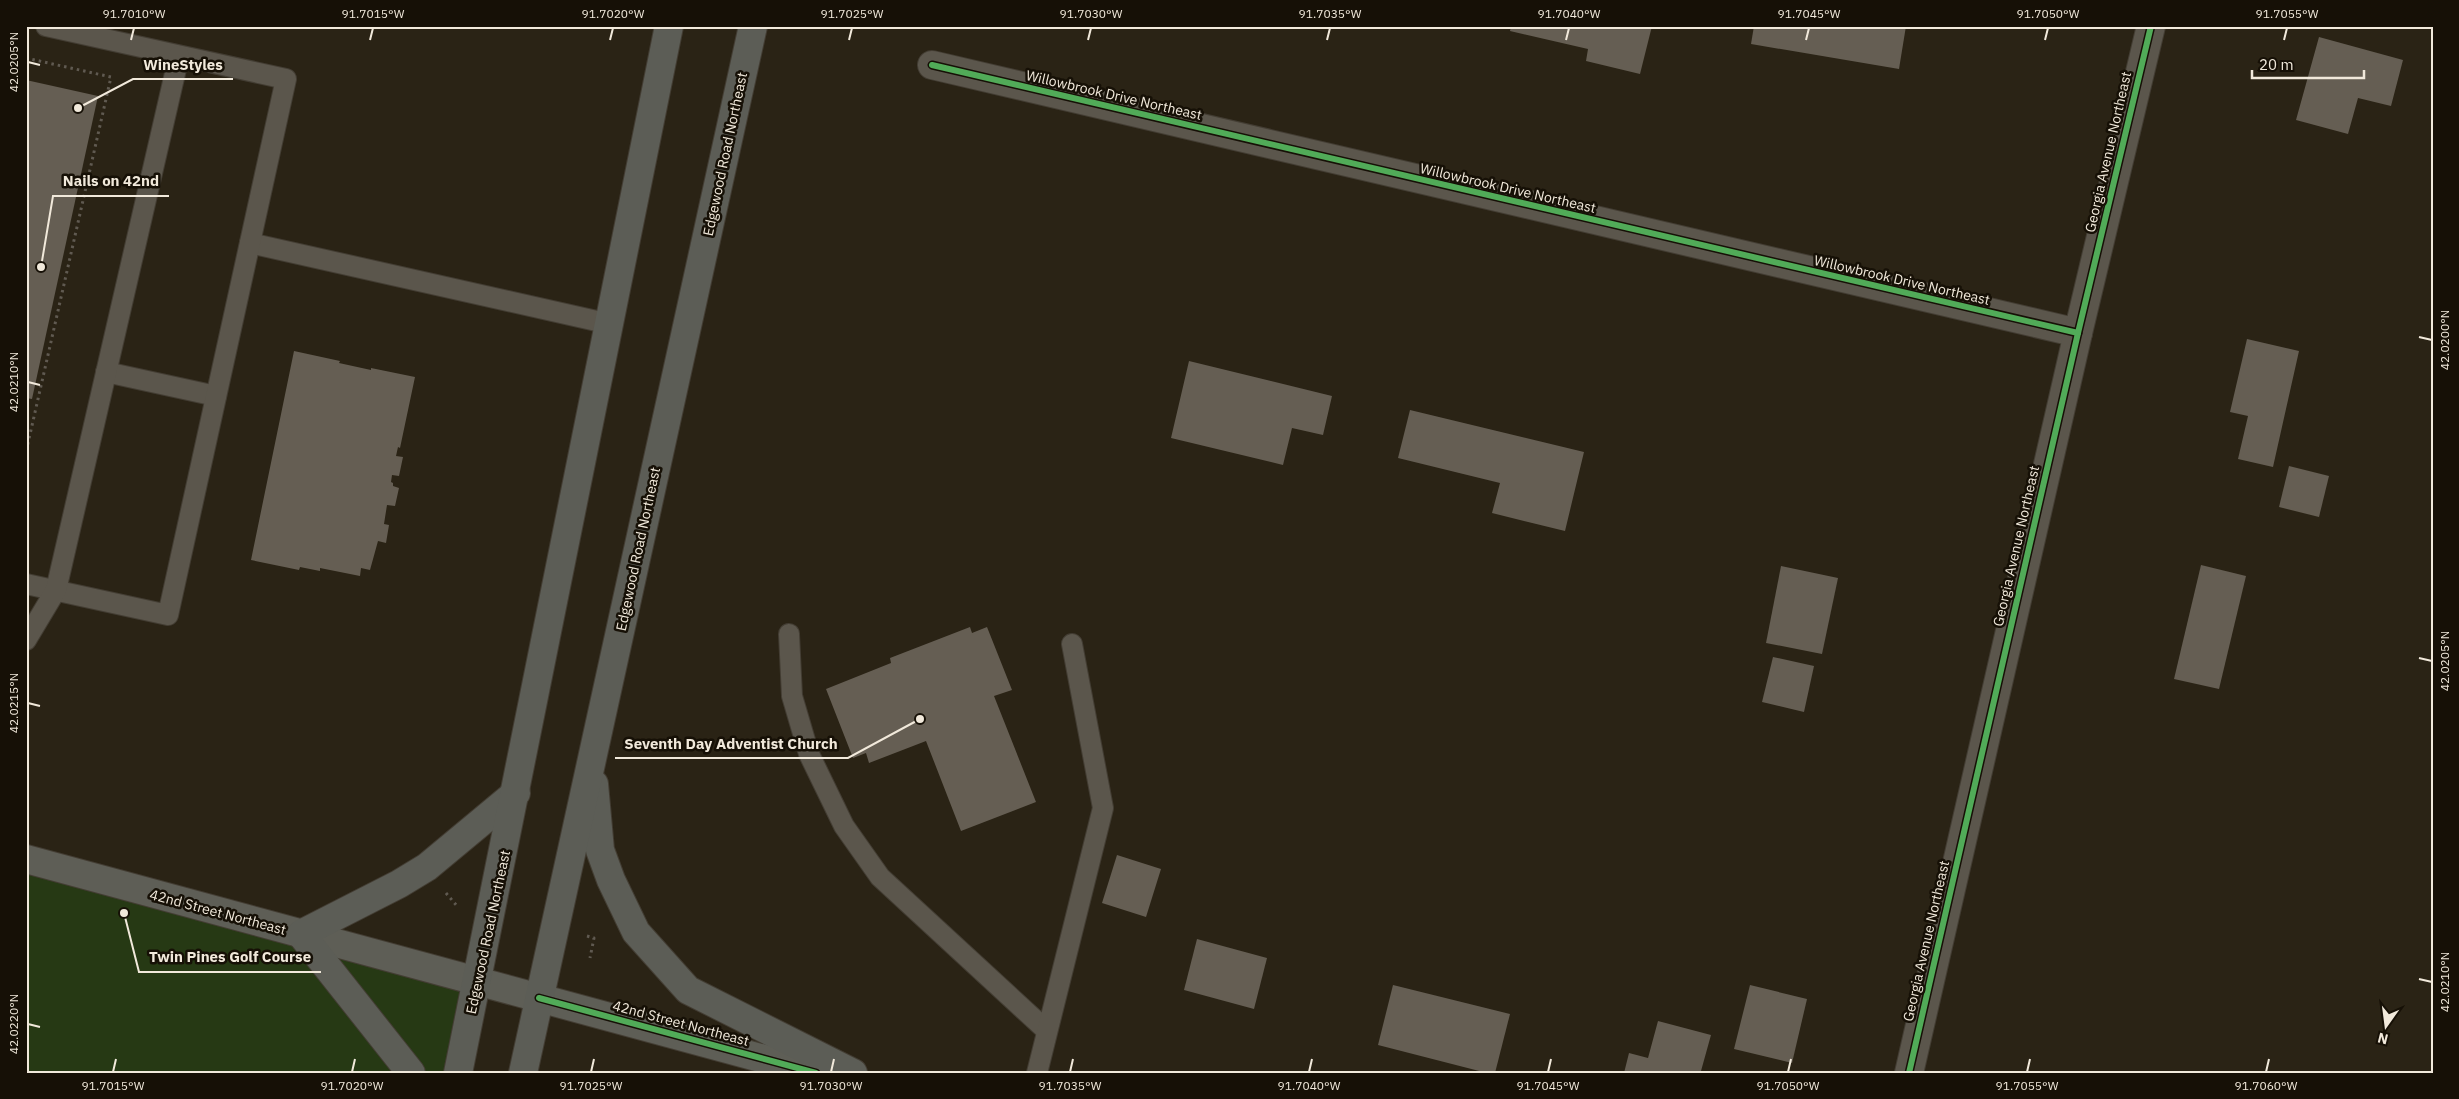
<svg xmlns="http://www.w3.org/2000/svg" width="2459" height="1099" font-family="'IBM Plex Sans',sans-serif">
  <rect width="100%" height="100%" fill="#2a2315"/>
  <!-- green -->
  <path fill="#263914" d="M 26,859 L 478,982 L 458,1073 L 26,1073 Z"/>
  <!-- building -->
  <g fill="#655e53">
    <path d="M 1511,26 L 1652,26 L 1640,74 L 1586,61 L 1588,49 L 1510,31 Z"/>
    <path d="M 1754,26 L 1906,26 L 1899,69 L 1751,44 Z"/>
    <path d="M 2319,37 L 2403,60 L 2391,106 L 2358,98 L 2348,134 L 2296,120 Z"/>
    <path d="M 26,80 L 98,96 L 32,399 L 26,398 Z"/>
    <path d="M 2247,339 L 2299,351 L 2273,467 L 2238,459 L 2248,416 L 2230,412 Z"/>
    <path d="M 294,351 L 340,361 L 339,363 L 371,370 L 371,368 L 415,377 L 400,448 L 398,447 L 396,456 L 403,457 L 399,476 L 392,475 L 391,482 L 393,483 L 393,486 L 399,488 L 395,506 L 387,505 L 384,524 L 389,525 L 386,543 L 378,541 L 370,570 L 361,568 L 360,576 L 320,568 L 320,571 L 300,567 L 299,570 L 251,560 Z"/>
    <path d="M 1189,361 L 1332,396 L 1323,435 L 1292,428 L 1283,465 L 1171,438 Z"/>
    <path d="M 1410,410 L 1584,452 L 1565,531 L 1492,513 L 1500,483 L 1398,458 Z"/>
    <path d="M 2289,466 L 2329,476 L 2319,517 L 2279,507 Z"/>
    <path d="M 2201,565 L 2246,576 L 2219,689 L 2174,679 Z"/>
    <path d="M 1781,566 L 1838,578 L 1822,654 L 1766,643 Z"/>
    <path d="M 970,627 L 972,633 L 987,627 L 1012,690 L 994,696 L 1036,802 L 961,831 L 926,741 L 869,763 L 866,753 L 853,758 L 826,689 L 891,663 L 890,658 Z"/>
    <path d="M 1773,657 L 1814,666 L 1804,712 L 1762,702 Z"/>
    <path d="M 1117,855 L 1161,869 L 1146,917 L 1102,903 Z"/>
    <path d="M 1197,939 L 1267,958 L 1254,1009 L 1184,990 Z"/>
    <path d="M 1393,985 L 1510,1014 L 1495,1073 L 1487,1073 L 1378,1045 Z"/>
    <path d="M 1750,985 L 1807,999 L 1792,1063 L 1734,1049 Z"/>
    <path d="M 1658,1021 L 1711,1035 L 1701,1071 L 1705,1073 L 1624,1073 L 1629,1053 L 1648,1058 Z"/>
  </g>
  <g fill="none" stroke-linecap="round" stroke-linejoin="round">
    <!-- lane casing -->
    <g stroke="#433d33" stroke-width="22">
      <g id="lane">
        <path d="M 250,243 L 610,324"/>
        <path d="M 106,372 L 216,396"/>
        <path d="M 26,584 L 168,615 L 286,79 L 46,26"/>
        <path d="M 789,634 L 792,696 L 809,754 L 844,826 L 880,877 L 1046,1030"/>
        <path d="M 26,640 L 56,590 L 179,56"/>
        <path d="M 1037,1073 L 1103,808 L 1072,644"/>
      </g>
    </g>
    <!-- street casing -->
    <g stroke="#433d33" stroke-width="30">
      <g id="street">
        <path d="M 932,65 L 2078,333"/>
        <path d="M 1909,1073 L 2078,333 L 2151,26"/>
      </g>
    </g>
    <!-- secondary casing -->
    <g stroke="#433d33" stroke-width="30">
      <path id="secondary" d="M 26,859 L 816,1073"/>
    </g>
    <!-- primary casing -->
    <g stroke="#433d33" stroke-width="30">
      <g id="primary">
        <path d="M 594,784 L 600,850 L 611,880 L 636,932 L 688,990 L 853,1073"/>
        <path d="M 411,1073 L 301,934 L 399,884 L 427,867 L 516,793"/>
        <path d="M 458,1073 L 669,26"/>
        <path d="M 523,1073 L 753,26"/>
      </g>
    </g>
    <!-- path -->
    <g stroke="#605a51" stroke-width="3" stroke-dasharray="2.5 4" stroke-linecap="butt">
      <path d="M 26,58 L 111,77 L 26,452"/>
      <path d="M 446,893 L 457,906"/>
      <path d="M 587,936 L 594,938 L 590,958"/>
      <path d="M 568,1073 L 568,1072"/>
    </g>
    <!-- lane -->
    <use href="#lane" stroke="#5b564c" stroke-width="20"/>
    <!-- street -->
    <use href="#street" stroke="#5b564c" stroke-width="28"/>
    <!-- secondary -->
    <use href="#secondary" stroke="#5e5e56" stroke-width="28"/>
    <!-- primary -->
    <use href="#primary" stroke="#5c5d56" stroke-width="28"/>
    <!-- cycleway casing -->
    <g stroke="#161006" stroke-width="9">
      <g id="cycleway">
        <path d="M 932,65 L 2078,333"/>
        <path d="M 539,998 L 816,1073"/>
        <path d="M 1909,1073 L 2078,333 L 2151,26"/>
      </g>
    </g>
    <!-- cycleway -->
    <use href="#cycleway" stroke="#51ab58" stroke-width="6"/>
  </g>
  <!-- ticks -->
  <path fill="none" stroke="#f1e9db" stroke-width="2" d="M 131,40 L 134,28M 370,40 L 373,28M 610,40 L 613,28M 849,40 L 852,28M 1088,40 L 1091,28M 1327,40 L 1330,28M 1566,40 L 1569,28M 1806,40 L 1809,28M 2045,40 L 2048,28M 2284,40 L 2287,28M 28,62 L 40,65M 2419,337 L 2432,340M 28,382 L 40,385M 2419,658 L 2432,661M 28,703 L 40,706M 2419,979 L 2432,982M 28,1024 L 40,1027M 113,1072 L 116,1059M 352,1072 L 355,1059M 591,1072 L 594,1059M 831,1072 L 834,1059M 1070,1072 L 1073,1059M 1309,1072 L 1312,1059M 1548,1072 L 1551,1059M 1788,1072 L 1791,1059M 2027,1072 L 2030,1059M 2266,1072 L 2269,1059"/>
  <g text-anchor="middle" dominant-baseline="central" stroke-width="5" stroke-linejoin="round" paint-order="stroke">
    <!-- street labels -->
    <g font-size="14" fill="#f1e9db" stroke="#161006">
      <text transform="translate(1114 95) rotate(13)">Willowbrook Drive Northeast</text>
      <text transform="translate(2108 152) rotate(-77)">Georgia Avenue Northeast</text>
      <text transform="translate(725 154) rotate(-78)">Edgewood Road Northeast</text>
      <text transform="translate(1508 188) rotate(13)">Willowbrook Drive Northeast</text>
      <text transform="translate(1902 280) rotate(13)">Willowbrook Drive Northeast</text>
      <text transform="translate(2016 546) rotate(-77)">Georgia Avenue Northeast</text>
      <text transform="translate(638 549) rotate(-78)">Edgewood Road Northeast</text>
      <text transform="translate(218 912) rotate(15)">42nd Street Northeast</text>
      <text transform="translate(488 932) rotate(-78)">Edgewood Road Northeast</text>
      <text transform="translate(1926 941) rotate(-77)">Georgia Avenue Northeast</text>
      <text transform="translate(681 1023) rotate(15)">42nd Street Northeast</text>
    </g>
  </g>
  <!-- callouts -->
  <path fill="none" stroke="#f1e9db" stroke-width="2" d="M78 108L133 79H233M41 267L53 196H169M920 719L848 758H615M124 913L139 972H321"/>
  <g fill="#f1e9db" stroke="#161006" stroke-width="2">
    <circle cx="78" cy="108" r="5"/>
    <circle cx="41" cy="267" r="5"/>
    <circle cx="920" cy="719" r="5"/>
    <circle cx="124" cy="913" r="5"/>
  </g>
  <g font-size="15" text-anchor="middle" font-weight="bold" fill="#f1e9db" stroke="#161006" stroke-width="5" stroke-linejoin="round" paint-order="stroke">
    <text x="183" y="70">WineStyles</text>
    <text x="111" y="186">Nails on 42nd</text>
    <text x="731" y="749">Seventh Day Adventist Church</text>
    <text x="230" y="962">Twin Pines Golf Course</text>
  </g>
  <!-- border -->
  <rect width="2459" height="1099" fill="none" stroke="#161006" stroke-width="55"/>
  <!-- north arrow -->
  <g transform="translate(2386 1026) rotate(194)" stroke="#161006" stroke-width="4" paint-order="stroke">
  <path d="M0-4L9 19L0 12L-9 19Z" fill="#f1e9db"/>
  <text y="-8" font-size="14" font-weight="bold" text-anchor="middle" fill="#f1e9db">N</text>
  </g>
  <!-- scale -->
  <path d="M2252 70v8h112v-8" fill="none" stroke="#f1e9db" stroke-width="2.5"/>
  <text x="2259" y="70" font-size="15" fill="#f1e9db" stroke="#161006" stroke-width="4" paint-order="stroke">20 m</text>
  <rect x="28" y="28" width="2404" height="1044" fill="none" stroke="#f1e9db" stroke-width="2"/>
  <g font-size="12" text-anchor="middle" fill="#f1e9db">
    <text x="134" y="18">91.7010°W</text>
    <text x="373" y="18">91.7015°W</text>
    <text x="613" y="18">91.7020°W</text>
    <text x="852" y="18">91.7025°W</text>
    <text x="1091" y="18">91.7030°W</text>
    <text x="1330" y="18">91.7035°W</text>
    <text x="1569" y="18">91.7040°W</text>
    <text x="1809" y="18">91.7045°W</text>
    <text x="2048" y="18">91.7050°W</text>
    <text x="2287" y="18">91.7055°W</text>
    <text transform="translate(14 62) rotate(-90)" y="4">42.0205°N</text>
    <text transform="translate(2445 340) rotate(-90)" y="4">42.0200°N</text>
    <text transform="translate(14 382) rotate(-90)" y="4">42.0210°N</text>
    <text transform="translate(2445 661) rotate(-90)" y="4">42.0205°N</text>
    <text transform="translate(14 703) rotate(-90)" y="4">42.0215°N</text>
    <text transform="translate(2445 982) rotate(-90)" y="4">42.0210°N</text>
    <text transform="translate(14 1024) rotate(-90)" y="4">42.0220°N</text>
    <text x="113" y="1090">91.7015°W</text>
    <text x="352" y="1090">91.7020°W</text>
    <text x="591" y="1090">91.7025°W</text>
    <text x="831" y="1090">91.7030°W</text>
    <text x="1070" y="1090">91.7035°W</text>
    <text x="1309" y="1090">91.7040°W</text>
    <text x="1548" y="1090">91.7045°W</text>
    <text x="1788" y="1090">91.7050°W</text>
    <text x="2027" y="1090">91.7055°W</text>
    <text x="2266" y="1090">91.7060°W</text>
  </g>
</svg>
